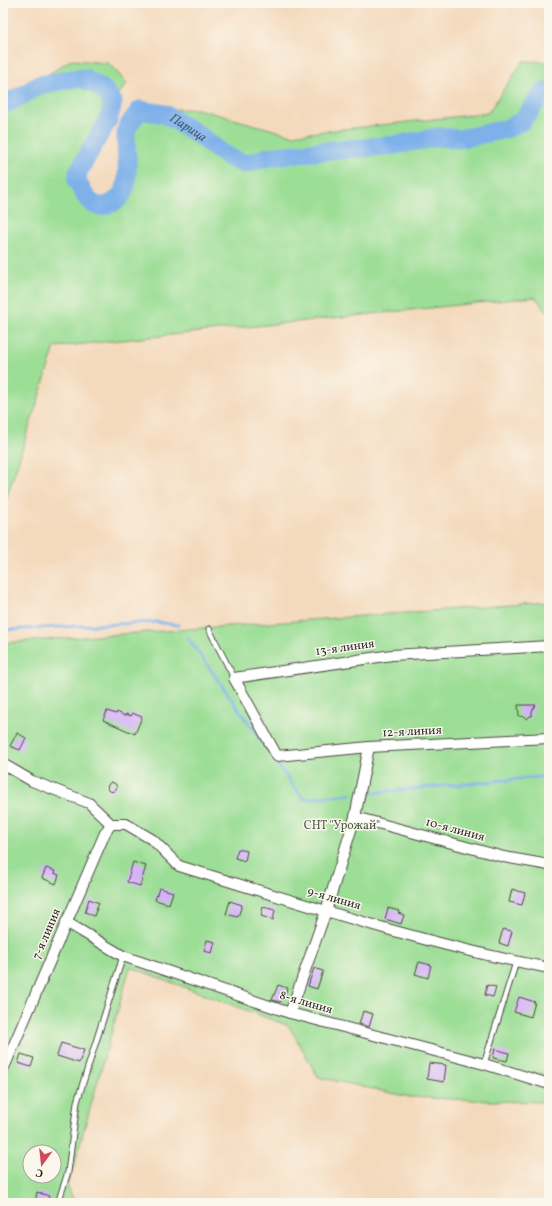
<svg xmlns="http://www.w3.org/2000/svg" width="552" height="1206" font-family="Vollkorn,serif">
  <rect width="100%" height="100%" fill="#fbf7ec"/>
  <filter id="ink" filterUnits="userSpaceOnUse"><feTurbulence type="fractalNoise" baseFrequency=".025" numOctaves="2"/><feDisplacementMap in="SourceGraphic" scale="8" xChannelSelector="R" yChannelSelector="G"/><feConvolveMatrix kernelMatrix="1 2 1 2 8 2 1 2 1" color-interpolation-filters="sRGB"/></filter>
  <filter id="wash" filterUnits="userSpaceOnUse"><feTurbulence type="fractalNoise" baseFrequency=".012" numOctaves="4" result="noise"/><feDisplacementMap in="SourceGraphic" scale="16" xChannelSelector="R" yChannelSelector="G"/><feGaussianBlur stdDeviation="0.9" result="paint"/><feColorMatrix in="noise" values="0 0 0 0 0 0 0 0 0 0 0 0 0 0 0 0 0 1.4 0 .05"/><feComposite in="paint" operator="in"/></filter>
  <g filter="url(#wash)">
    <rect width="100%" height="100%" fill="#f4dabd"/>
    <!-- green -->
    <g fill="#9cde96" stroke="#648460" fill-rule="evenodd">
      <path d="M 71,60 L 108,63 L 127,83 L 113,102 L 109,118 L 78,172 L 77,181 L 85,194 L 94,205 L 100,206 L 109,204 L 121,196 L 125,187 L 128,169 L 126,131 L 140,110 L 198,109 L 291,135 L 488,113 L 523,61 L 549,62 L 549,314 L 535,297 L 55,347 L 3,509 L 3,105 L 20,92 Z"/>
      <path d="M 549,602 L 549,1102 L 491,1101 L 409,1097 L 318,1077 L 289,1026 L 130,967 L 74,1165 L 67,1185 L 75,1203 L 3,1203 L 3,643 ZM 30,1152 L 54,1152 L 54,1176 L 30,1176 Z"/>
    </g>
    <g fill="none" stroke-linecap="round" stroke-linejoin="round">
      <!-- stream -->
      <g stroke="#7eb1ea" stroke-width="3">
        <path d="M 3,630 L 156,622 L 178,625"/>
        <path d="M 188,638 L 270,753"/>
        <path d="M 273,758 L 293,786 L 304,799 L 351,794"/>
        <path d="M 369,793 L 549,776"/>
      </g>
      <!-- river -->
      <path stroke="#7eb1ea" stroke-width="19" id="s1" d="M 3,105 L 21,96 L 39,85 L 71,79 L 84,78 L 104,90 L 113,102 L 109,118 L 78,172 L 77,181 C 84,193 90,210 107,205 C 135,197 126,162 126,140 C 126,137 126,133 126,131 C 128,124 136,116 140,110 L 165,114 L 200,136 L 226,156 L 245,164 L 268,157 L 312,152 L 395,145 L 439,137 L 459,139 L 506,129 L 522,121 L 543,93 L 549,91"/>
    </g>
    <g id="blocks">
      <!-- building -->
      <g fill="#d5b2f6">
        <path d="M 518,705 L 536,705 L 532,711 L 532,716 L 530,716 L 527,719 L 524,717 L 519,716 Z"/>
        <path d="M 107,711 L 116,714 L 117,712 L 125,716 L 126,714 L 131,716 L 132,713 L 142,717 L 135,734 L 103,720 Z"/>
        <path d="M 17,733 L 26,738 L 20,750 L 10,746 Z"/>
        <circle cx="112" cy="787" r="4.5"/>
        <path d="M 238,849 L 247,851 L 245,861 L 235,858 Z"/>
        <path d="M 133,862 L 146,866 L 140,886 L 127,882 Z"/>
        <path d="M 46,868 L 55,871 L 54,873 L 59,875 L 56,884 L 42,878 Z"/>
        <path d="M 159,888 L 173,892 L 169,904 L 155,900 Z"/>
        <path d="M 512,889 L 525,893 L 522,905 L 509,902 Z"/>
        <path d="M 89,899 L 99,903 L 94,916 L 85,912 Z"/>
        <path d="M 230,901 L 242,905 L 238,917 L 226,914 Z"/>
        <path d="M 263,907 L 275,910 L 273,920 L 261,916 Z"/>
        <path d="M 388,908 L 399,911 L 398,913 L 404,915 L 401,924 L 385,919 Z"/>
        <path d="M 503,929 L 512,931 L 508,946 L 499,943 Z"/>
        <path d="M 207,940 L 215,942 L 212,953 L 204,951 Z"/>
        <path d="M 419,962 L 431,965 L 428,978 L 415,974 Z"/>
        <path d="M 314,968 L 323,971 L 317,989 L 308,986 Z"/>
        <path d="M 278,985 L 287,988 L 284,999 L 280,1002 L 272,1000 Z"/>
        <path d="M 487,985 L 496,987 L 493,997 L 485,995 Z"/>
        <path d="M 519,997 L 535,1002 L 531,1017 L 514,1012 Z"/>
        <path d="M 363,1011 L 373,1014 L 369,1027 L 359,1024 Z"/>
        <path d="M 61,1043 L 84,1050 L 79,1063 L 57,1056 Z"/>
        <path d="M 495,1049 L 509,1053 L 507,1061 L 493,1058 Z"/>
        <path d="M 21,1054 L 34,1058 L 31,1067 L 18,1063 Z"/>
        <path d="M 429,1063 L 446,1065 L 444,1082 L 427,1079 Z"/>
        <path d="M 37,1192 L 49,1196 L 47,1203 L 35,1203 Z"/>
      </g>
    </g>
  </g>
  <g filter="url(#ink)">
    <use href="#blocks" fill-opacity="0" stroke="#494541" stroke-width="1"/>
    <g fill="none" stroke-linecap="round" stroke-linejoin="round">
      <!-- lane casing -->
      <g stroke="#494541" stroke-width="7">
        <g id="lane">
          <path d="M 209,629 L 234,678"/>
          <path d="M 484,1064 L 516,962"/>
          <path d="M 58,1203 L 68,1172 L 77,1102 L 123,956"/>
        </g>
      </g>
      <!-- street casing -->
      <g stroke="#494541" stroke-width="12">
        <g id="street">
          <path d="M 549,646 L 392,655 L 234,678 L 277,756 L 369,747 L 549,738"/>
          <path d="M 3,764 L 32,781 L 89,803 L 111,824"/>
          <path d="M 355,817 L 504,857 L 549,865"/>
          <path d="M 66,922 L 123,956 L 290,1013 L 484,1064 L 549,1084"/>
          <path d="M 290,1013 L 326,911 L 355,817 L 369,747"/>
          <path d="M 3,1070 L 105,833 L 111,824 L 126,824 L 153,840 L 179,866 C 301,903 423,944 549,968"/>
        </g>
      </g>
      <!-- lane -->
      <use href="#lane" stroke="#fff" stroke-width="5"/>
      <!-- street -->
      <use href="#street" stroke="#fff" stroke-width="10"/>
    </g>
  </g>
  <g text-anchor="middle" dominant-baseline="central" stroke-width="3" stroke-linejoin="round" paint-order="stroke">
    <!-- street labels -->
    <g font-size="12" fill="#2b2b2b" stroke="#fbf7ec">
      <text transform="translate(345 648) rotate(-8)">13-я линия</text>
      <text transform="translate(412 732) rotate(-3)">12-я линия</text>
      <text transform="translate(455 830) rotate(15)">10-я линия</text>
      <text transform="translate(334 899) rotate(16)">9-я линия</text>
      <text transform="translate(47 934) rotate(-67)">7-я линия</text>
      <text transform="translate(306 1003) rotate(16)">8-я линия</text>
    </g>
    <!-- park labels -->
    <g font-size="12" fill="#475846" stroke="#fbf7ec">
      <text x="342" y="826">СНТ "Урожай"</text>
    </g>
    <!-- water labels -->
    <g font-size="13" font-style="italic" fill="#485a6e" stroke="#fbf7ec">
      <text stroke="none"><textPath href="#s1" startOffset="416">Парица</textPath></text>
    </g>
  </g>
  <!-- margin -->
  <rect width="552" height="1206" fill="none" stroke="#fbf7ec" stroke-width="16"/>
  <!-- north arrow -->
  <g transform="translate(42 1164) rotate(195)"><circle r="19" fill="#fbf7ec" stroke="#a8a59f"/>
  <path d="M0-3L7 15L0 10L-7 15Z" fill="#d1495b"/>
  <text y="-6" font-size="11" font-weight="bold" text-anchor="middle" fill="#2b2b2b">С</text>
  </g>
</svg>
